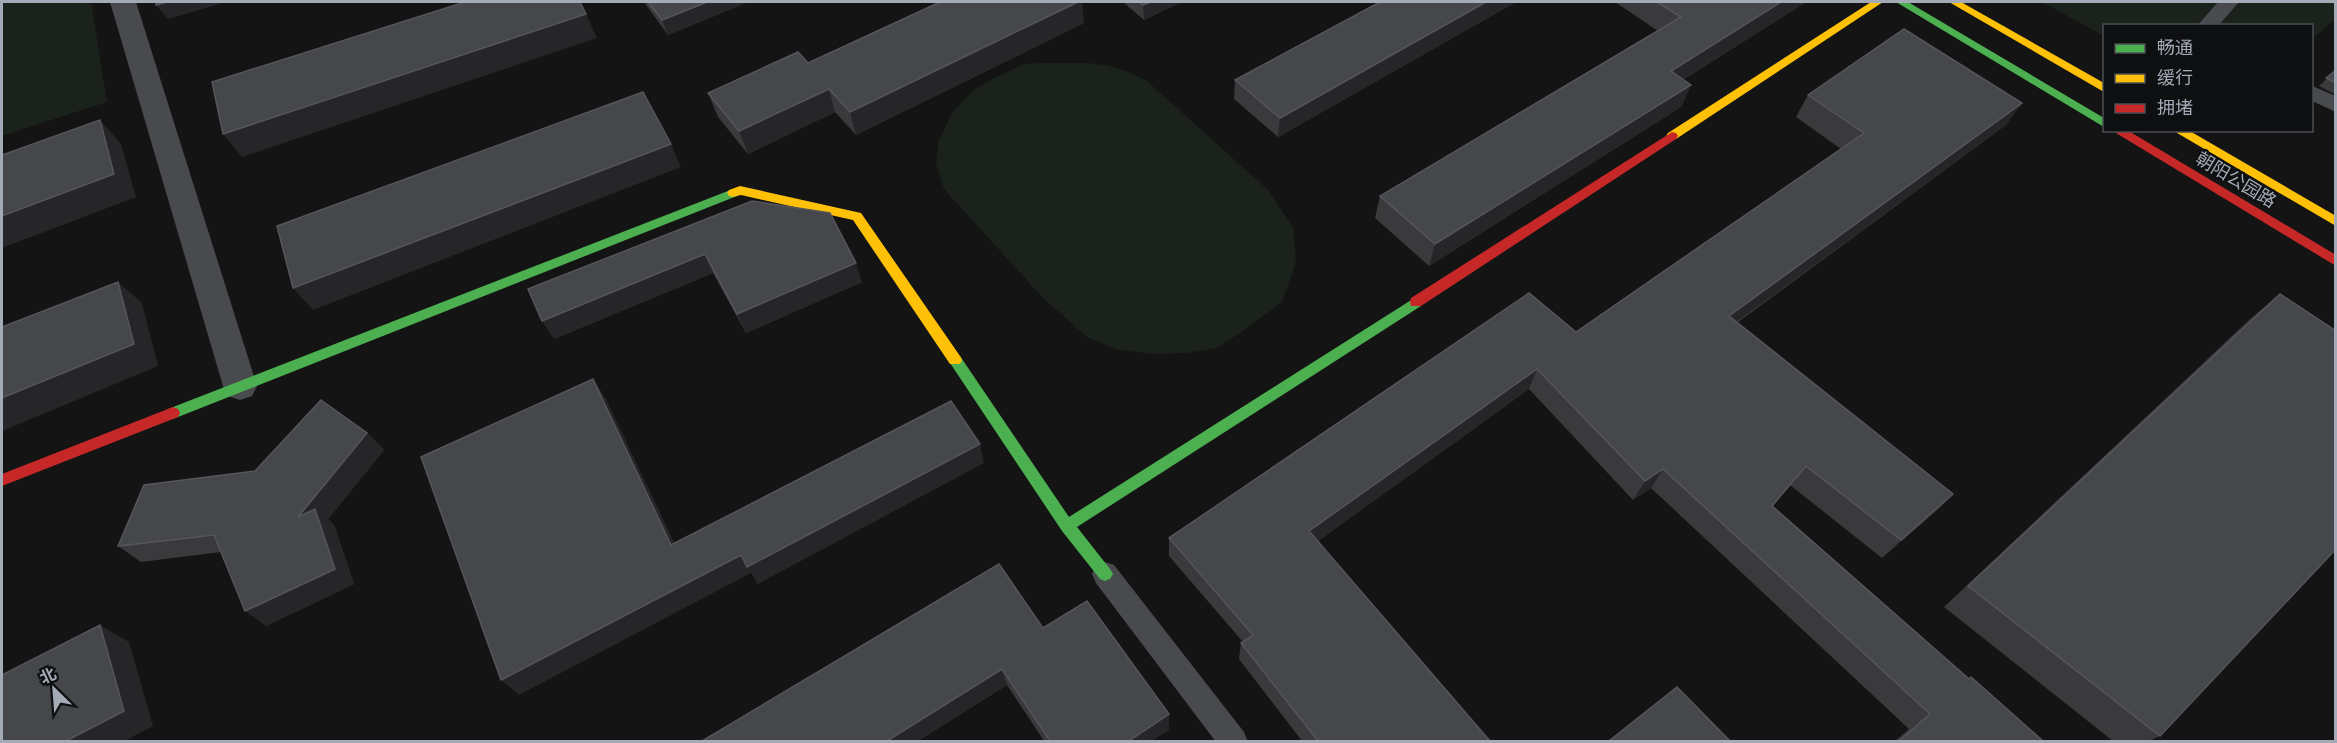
<svg xmlns="http://www.w3.org/2000/svg" width="2337" height="743" font-family="Jost,'Noto Sans SC',sans-serif">
  <rect width="100%" height="100%" fill="#141415"/>
  <!-- green -->
  <g fill="#1a221b">
    <path d="M 2,2 L 91,2 L 107,102 L 2,136 Z"/>
    <path d="M 2042,2 L 2335,2 L 2335,19 L 2316,36 L 2312,36 L 2312,26 L 2104,26 L 2104,36 Z"/>
    <path d="M 1040,63 C 1084,63 1107,59 1147,81 L 1267,189 L 1293,227 L 1296,262 L 1282,302 L 1243,331 L 1217,348 L 1186,353 L 1151,354 L 1115,349 L 1087,337 L 1043,298 L 944,189 L 936,164 L 939,140 L 952,113 L 971,92 L 994,78 L 1024,64 Z"/>
  </g>
  <g fill="none" stroke-linecap="round" stroke-linejoin="round">
    <!-- lane -->
    <g fill="#484a4e" fill-rule="evenodd">
      <path d="M 2218,2 L 2239,2 L 2218,26 L 2197,26 Z"/>
      <path d="M 2312,86 L 2336,96 L 2336,112 L 2312,101 Z"/>
      <path d="M 1105,562 L 1114,565 L 1244,732 L 1248,742 L 1216,742 L 1096,583 L 1092,574 L 1096,565 Z"/>
    </g>
    <!-- street -->
    <path fill="#484a4e" fill-rule="evenodd" d="M 110,2 L 136,2 L 257,386 L 252,396 L 240,400 L 228,396 L 223,386 Z"/>
    <!-- fast -->
    <g fill="#4caf50" fill-rule="evenodd">
      <path d="M 1896,2 L 1908,2 L 2104,118 L 2104,127 Z"/>
      <path d="M 733,189 L 739,193 L 737,196 L 178,417 L 173,419 L 168,417 L 166,413 L 168,409 Z"/>
      <path d="M 1416,297 L 1421,298 L 1422,302 L 1421,306 L 1077,527 L 1110,569 L 1113,574 L 1110,579 L 1105,581 L 1100,579 L 1062,531 L 948,360 L 950,356 L 960,356 L 1069,517 Z"/>
    </g>
    <!-- slow -->
    <g fill="#ffc107" fill-rule="evenodd">
      <path d="M 1871,2 L 1883,2 L 1676,139 L 1668,139 L 1666,136 L 1668,133 Z"/>
      <path d="M 1949,2 L 1961,2 L 2104,83 L 2104,92 Z"/>
      <path d="M 2172,130 L 2188,130 L 2336,216 L 2336,226 Z"/>
      <path d="M 740,186 L 861,213 L 960,356 L 962,360 L 960,364 L 950,364 L 853,220 L 741,195 L 733,197 L 729,196 L 727,193 L 729,190 Z"/>
    </g>
    <!-- jam -->
    <g fill="#c62828" fill-rule="evenodd">
      <path d="M 2111,130 L 2127,130 L 2336,255 L 2336,266 Z"/>
      <path d="M 1672,132 L 1676,133 L 1678,136 L 1676,139 L 1421,306 L 1411,306 L 1410,302 L 1411,298 Z"/>
      <path d="M 173,407 L 178,409 L 180,413 L 178,417 L 2,486 L 2,474 Z"/>
    </g>
  </g>
  <!-- wall -->
  <g fill="#3a3a3d">
    <path d="M 644,2 L 748,2 L 668,35 Z"/>
    <path d="M 1123,2 L 1181,2 L 1144,20 Z"/>
    <path d="M 1516,2 L 1278,137 L 1234,99 L 1235,80 Z"/>
    <path d="M 1615,2 L 1806,2 L 1683,80 L 1691,85 L 1681,107 L 1429,266 L 1375,218 L 1380,196 L 1658,31 Z"/>
    <path d="M 1084,23 L 856,135 L 835,112 L 748,154 L 718,117 L 708,93 L 808,63 Z"/>
    <path d="M 2336,70 L 2336,95 L 2319,86 Z"/>
    <path d="M 1808,95 L 2022,103 L 2006,125 L 1737,323 L 1953,494 L 1934,513 L 1882,558 L 1790,485 L 1773,506 L 1969,678 L 2043,741 L 1895,741 L 1909,729 L 1651,488 L 1633,500 L 1529,389 L 1318,541 L 1490,741 L 1302,741 L 1239,659 L 1241,643 L 1243,642 L 1169,556 L 1169,538 L 1576,332 L 1841,149 L 1796,117 Z"/>
    <path d="M 752,201 L 862,282 L 746,333 L 713,273 L 554,339 Z"/>
    <path d="M 2280,294 L 2160,736 L 2149,741 L 2113,741 L 1944,607 L 2250,319 Z"/>
    <path d="M 367,433 L 384,450 L 328,519 L 334,525 L 354,584 L 266,626 L 221,552 L 141,562 L 118,546 L 255,471 Z"/>
    <path d="M 1043,628 L 1169,730 L 1151,741 L 1044,741 L 1007,685 L 918,741 Z"/>
  </g>
  <!-- shaded-wall -->
  <g fill="#262628">
    <path d="M 167,2 L 226,2 L 168,19 L 156,5 Z"/>
    <path d="M 707,2 L 748,2 L 668,35 L 662,20 Z"/>
    <path d="M 1078,2 L 1082,2 L 1084,23 L 856,135 L 850,112 Z"/>
    <path d="M 1151,2 L 1181,2 L 1144,20 L 1143,5 Z"/>
    <path d="M 1486,2 L 1516,2 L 1278,137 L 1280,118 Z"/>
    <path d="M 1781,2 L 1806,2 L 1662,93 L 1671,71 Z"/>
    <path d="M 586,14 L 597,38 L 242,157 L 223,134 Z"/>
    <path d="M 1691,85 L 1681,107 L 1429,266 L 1435,244 Z"/>
    <path d="M 829,89 L 835,112 L 748,154 L 739,131 Z"/>
    <path d="M 2022,103 L 2006,125 L 1716,337 L 1729,316 Z"/>
    <path d="M 100,120 L 121,144 L 136,197 L 2,248 L 2,216 Z"/>
    <path d="M 671,144 L 681,167 L 313,310 L 293,288 Z"/>
    <path d="M 705,254 L 713,273 L 554,339 L 542,321 Z"/>
    <path d="M 856,263 L 862,282 L 746,333 L 737,314 Z"/>
    <path d="M 118,282 L 142,303 L 158,366 L 2,431 L 2,398 Z"/>
    <path d="M 1537,369 L 1529,389 L 1306,550 L 1309,531 Z"/>
    <path d="M 593,379 L 606,399 L 684,563 L 671,545 Z"/>
    <path d="M 367,433 L 384,450 L 328,519 L 334,525 L 354,584 L 266,626 L 245,611 L 298,517 Z"/>
    <path d="M 980,444 L 984,463 L 758,584 L 751,573 L 519,695 L 501,680 L 741,555 Z"/>
    <path d="M 1663,469 L 1651,488 L 1633,500 L 1645,481 Z"/>
    <path d="M 1953,494 L 1934,513 L 1882,558 L 1901,540 Z"/>
    <path d="M 100,625 L 129,642 L 153,726 L 124,741 L 66,741 Z"/>
    <path d="M 1002,669 L 1007,685 L 918,741 L 887,741 Z"/>
    <path d="M 1169,714 L 1169,730 L 1151,741 L 1129,741 Z"/>
  </g>
  <!-- building -->
  <g fill="#45474a" stroke="#54565b" stroke-width="1.5">
    <path d="M 156,2 L 167,2 L 156,5 Z"/>
    <path d="M 465,2 L 580,2 L 586,14 L 223,134 L 212,82 Z"/>
    <path d="M 648,2 L 707,2 L 662,20 Z"/>
    <path d="M 940,2 L 1078,2 L 850,112 L 829,89 L 739,131 L 708,93 L 798,52 L 808,63 Z"/>
    <path d="M 1139,2 L 1151,2 L 1143,5 Z"/>
    <path d="M 1380,2 L 1486,2 L 1280,118 L 1235,80 Z"/>
    <path d="M 1657,2 L 1781,2 L 1671,71 L 1691,85 L 1435,244 L 1380,196 L 1681,17 Z"/>
    <path d="M 1904,29 L 2022,103 L 1729,316 L 1953,494 L 1901,540 L 1806,466 L 1772,506 L 1969,679 L 1971,677 L 2043,741 L 1899,741 L 1930,714 L 1663,469 L 1645,481 L 1537,369 L 1309,531 L 1490,741 L 1318,741 L 1241,643 L 1253,635 L 1169,538 L 1529,293 L 1576,332 L 1864,133 L 1808,95 Z"/>
    <path d="M 2336,70 L 2336,83 L 2326,78 Z"/>
    <path d="M 643,92 L 671,144 L 293,288 L 277,226 Z"/>
    <path d="M 100,120 L 114,174 L 2,216 L 2,155 Z"/>
    <path d="M 752,201 L 830,213 L 856,263 L 737,314 L 705,254 L 542,321 L 528,289 Z"/>
    <path d="M 118,282 L 134,344 L 2,398 L 2,327 Z"/>
    <path d="M 2280,294 L 2336,331 L 2336,549 L 2160,736 L 1968,586 Z"/>
    <path d="M 593,379 L 671,545 L 951,401 L 980,444 L 747,567 L 741,555 L 501,680 L 421,457 Z"/>
    <path d="M 321,400 L 367,433 L 298,517 L 315,509 L 335,569 L 245,611 L 214,535 L 118,546 L 144,485 L 255,471 Z"/>
    <path d="M 999,564 L 1043,628 L 1087,601 L 1169,714 L 1129,741 L 1050,741 L 1002,669 L 887,741 L 702,741 Z"/>
    <path d="M 100,625 L 124,711 L 66,741 L 2,741 L 2,675 Z"/>
    <path d="M 1677,687 L 1730,741 L 1609,741 Z"/>
  </g>
  <g text-anchor="middle" dominant-baseline="central" stroke-width="4.5" stroke-linejoin="round" paint-order="stroke">
    <!-- street labels -->
    <g font-size="18" fill="#a4abb7" stroke="#0e0f10">
      <text transform="translate(2236 180) rotate(31)">朝阳公园路</text>
    </g>
  </g>
  <!-- border -->
  <rect width="2337" height="743" fill="none" stroke="#a4abb7" stroke-width="6"/>
  <!-- legend -->
  <rect x="2103" y="24" width="210" height="108" fill="#0e0f10" stroke="#4a4d53" stroke-width="1.5"/>
  <rect x="2115" y="44" width="30" height="9" fill="#4caf50" stroke="#4a4d53" stroke-width="1.5"/>
  <text x="2157" y="54" font-size="18" fill="#a4abb7">畅通</text>
  <rect x="2115" y="74" width="30" height="9" fill="#ffc107" stroke="#4a4d53" stroke-width="1.5"/>
  <text x="2157" y="84" font-size="18" fill="#a4abb7">缓行</text>
  <rect x="2115" y="104" width="30" height="9" fill="#c62828" stroke="#4a4d53" stroke-width="1.5"/>
  <text x="2157" y="114" font-size="18" fill="#a4abb7">拥堵</text>
  <!-- north arrow -->
  <g transform="translate(54 689) rotate(335)" stroke="#0e0f10" stroke-width="4.5" paint-order="stroke">
  <path d="M0-4.5L10 22L0 15L-10 22Z" fill="#a4abb7"/>
  <text y="-9" font-size="16" font-weight="bold" text-anchor="middle" fill="#a4abb7">北</text>
  </g>
</svg>
